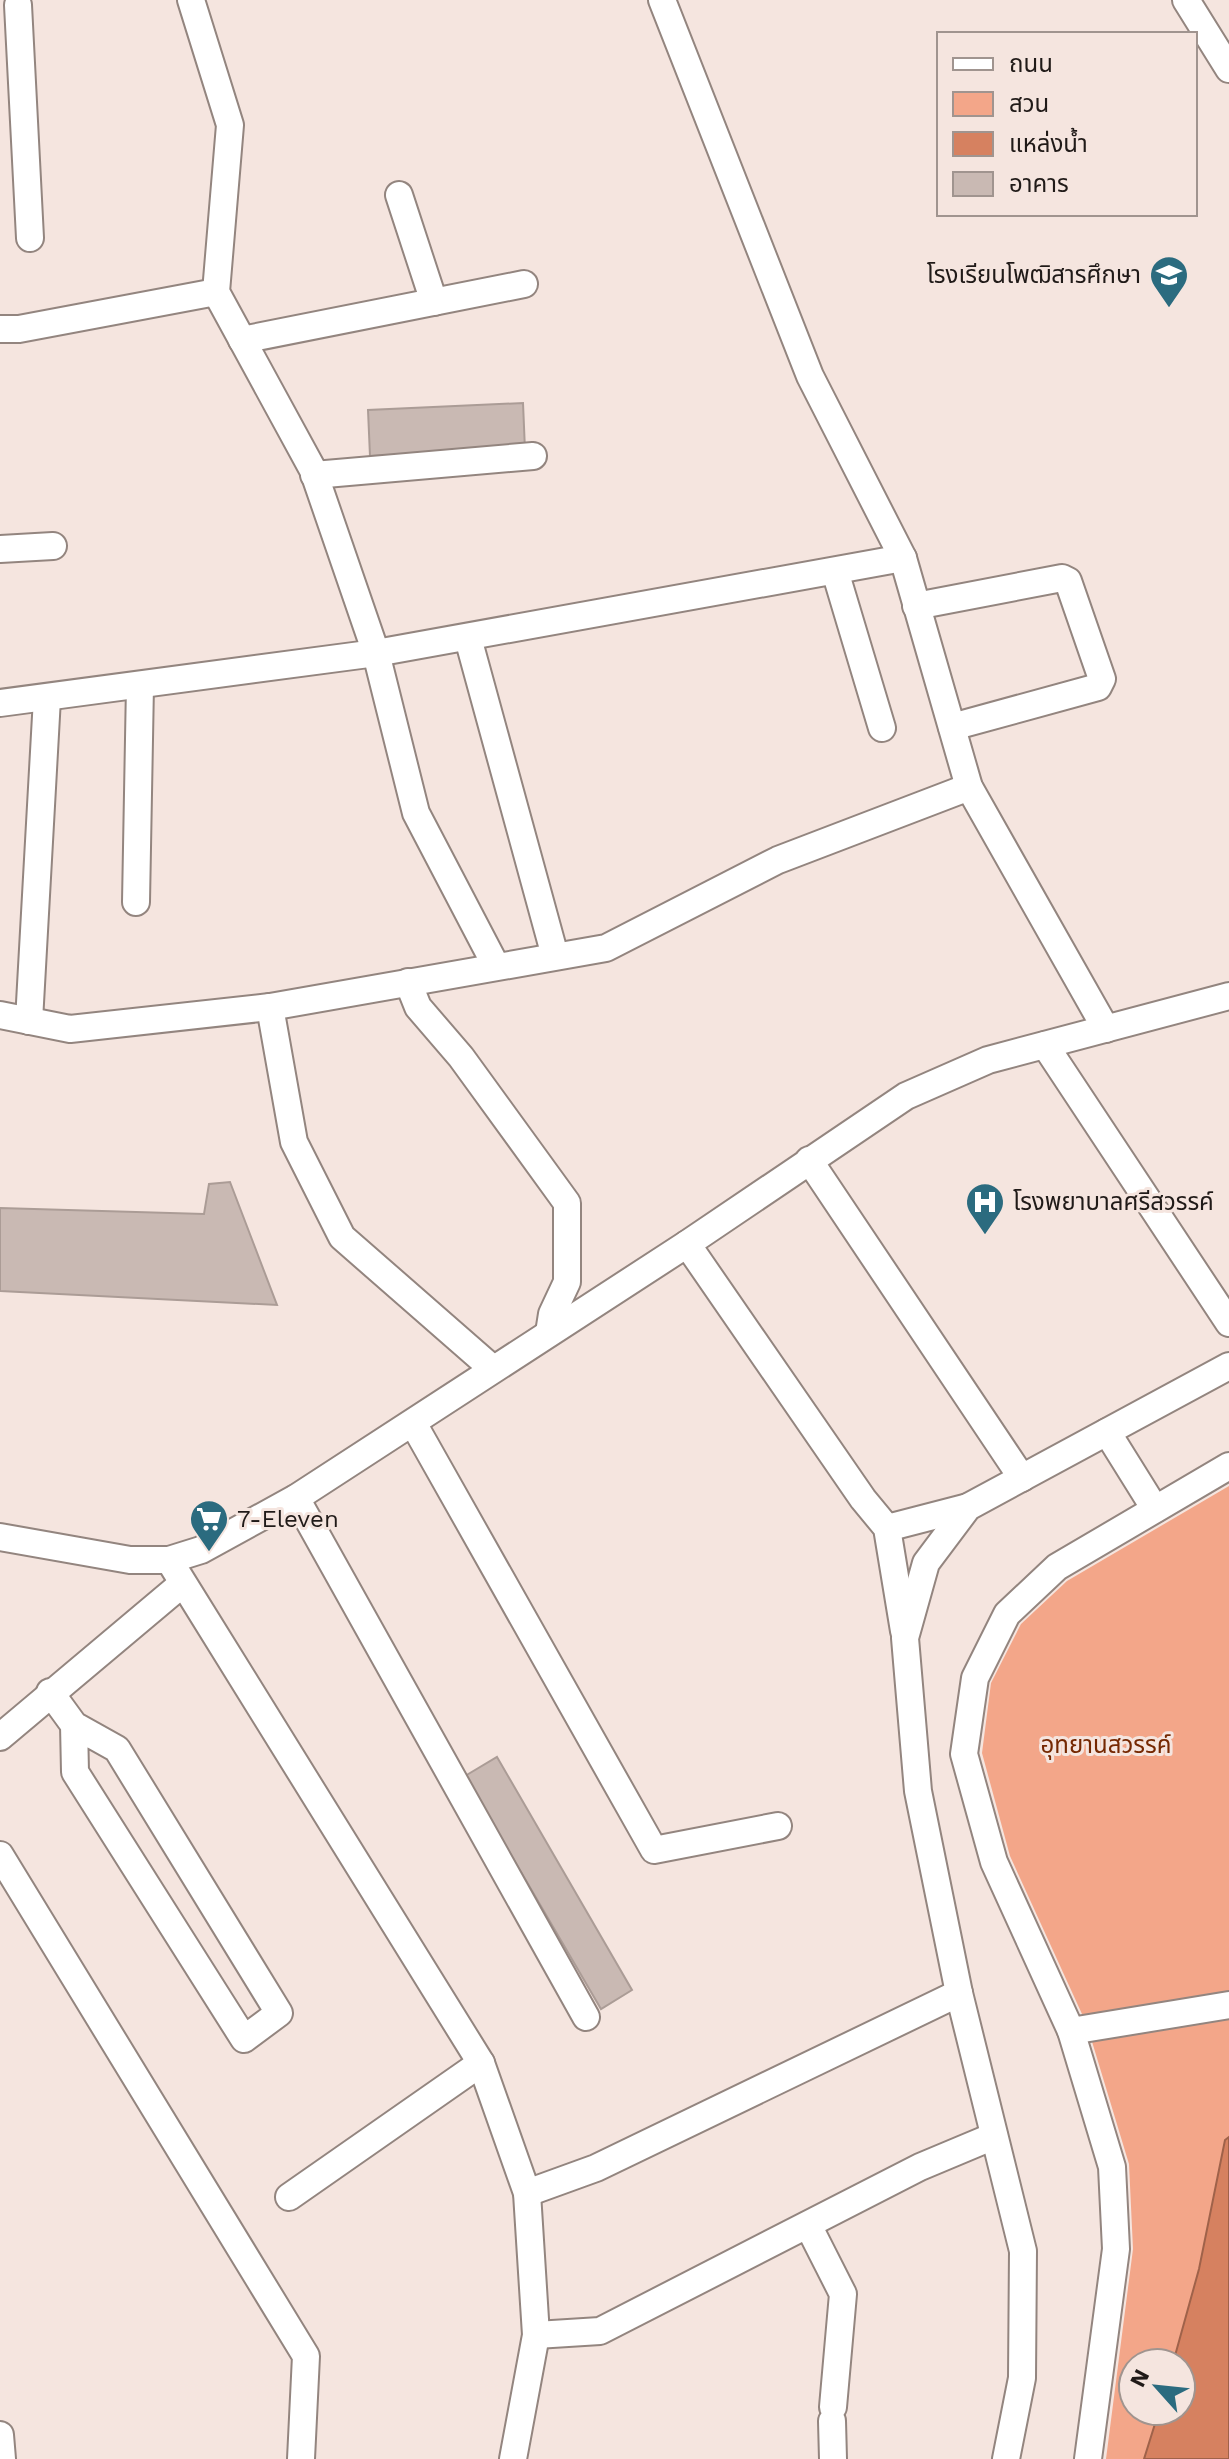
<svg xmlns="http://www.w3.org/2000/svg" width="1229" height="2459" font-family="'Work Sans','Noto Sans Thai',sans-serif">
  <rect width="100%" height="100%" fill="#f5e5df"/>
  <!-- green -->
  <path fill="#f3a689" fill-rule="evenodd" d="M 1229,1486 L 1229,2459 L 1106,2459 L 1133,2249 L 1129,2164 L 1087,2025 L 1010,1856 L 982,1753 L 991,1683 L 1021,1624 L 1067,1581 ZM 1133,2363 L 1181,2363 L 1181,2411 L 1133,2411 Z"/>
  <!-- water -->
  <path fill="#d68160" stroke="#9f624a" stroke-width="2" d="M 1229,2137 L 1229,2459 L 1144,2459 L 1159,2411 L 1181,2411 L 1181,2363 L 1173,2363 L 1199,2269 L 1225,2140 Z"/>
  <!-- building -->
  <g fill="#c9b9b3" stroke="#ab9c96" stroke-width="2">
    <path d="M 523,403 L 525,450 L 370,456 L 368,410 Z"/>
    <path d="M 230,1182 L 277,1305 L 0,1291 L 0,1208 L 204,1214 L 209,1184 Z"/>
    <path d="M 497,1757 L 632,1990 L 601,2009 L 465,1776 Z"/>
  </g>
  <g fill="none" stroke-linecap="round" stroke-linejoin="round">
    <!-- minor casing -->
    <g stroke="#93857f" stroke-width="30">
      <g id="minor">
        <path d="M 191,0 L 230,125 L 216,292 L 313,470 L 376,653 L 416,813 L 496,966"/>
        <path d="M 662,0 L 810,376 L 903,558 L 969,787 L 1106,1029"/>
        <path d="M 1186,0 L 1229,69"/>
        <path d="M 18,5 L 30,238"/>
        <path d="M 399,195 L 434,302"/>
        <path d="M 0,329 L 19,329 L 216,292"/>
        <path d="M 242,340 L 524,284"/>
        <path d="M 314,475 L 533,456"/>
        <path d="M 0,549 L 53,546"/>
        <path d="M 835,571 L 882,728"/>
        <path d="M 916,606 L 1062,578 L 1068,581 L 1102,679 L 1098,687 L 952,727"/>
        <path d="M 468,638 L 555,956"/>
        <path d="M 0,703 L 376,653 L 903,558"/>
        <path d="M 136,902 L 140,685"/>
        <path d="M 408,982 L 418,1007 L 461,1057 L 567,1203 L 567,1282 L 552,1314 L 549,1333"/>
        <path d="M 270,1007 L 294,1142 L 342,1237 L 493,1369"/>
        <path d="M 0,1015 L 70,1029 L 270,1007 L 606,948 L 778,860 L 969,787"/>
        <path d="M 29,1021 L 47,698"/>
        <path d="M 1045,1045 L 1229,1323"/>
        <path d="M 809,1160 L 1022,1478"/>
        <path d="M 687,1244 L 863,1499 L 887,1528 L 904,1631"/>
        <path d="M 413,1423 L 654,1850 L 778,1826"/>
        <path d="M 1107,1432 L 1155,1509"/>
        <path d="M 296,1498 L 586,2017"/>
        <path d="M 887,1528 L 968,1507"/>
        <path d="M 0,1537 L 130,1560 L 169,1560 L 201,1550 L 296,1498 L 687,1244 L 906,1096 L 988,1060 L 1229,996"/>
        <path d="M 169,1560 L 481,2063 L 527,2193 L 536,2335 L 513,2459"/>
        <path d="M 50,1692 L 74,1725 L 75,1772 L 244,2039 L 279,2013 L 117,1749 L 74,1725"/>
        <path d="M 0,1737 L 182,1584"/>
        <path d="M 0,1855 L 306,2356 L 301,2459"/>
        <path d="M 1071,2031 L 1229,2005"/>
        <path d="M 527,2193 L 596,2168 L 959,1993"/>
        <path d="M 289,2197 L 481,2063"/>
        <path d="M 808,2225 L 843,2294 L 833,2407"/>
        <path d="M 536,2335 L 600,2331 L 920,2167 L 994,2136"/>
        <path d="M 832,2421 L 833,2459"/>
        <path d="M 0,2435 L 2,2459"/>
        <path d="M 1006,2459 L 1022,2378 L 1023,2251 L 959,1993 L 918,1791 L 905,1638 L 926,1563 L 968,1507 L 1229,1366"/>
        <path d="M 1088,2459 L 1116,2249 L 1112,2167 L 1071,2031 L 994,1862 L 964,1754 L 975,1678 L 1007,1614 L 1057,1567 L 1229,1466"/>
      </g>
    </g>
    <!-- minor -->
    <use href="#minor" stroke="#fff" stroke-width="26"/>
  </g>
  <!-- icons -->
  <defs>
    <g id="school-pin" transform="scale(2)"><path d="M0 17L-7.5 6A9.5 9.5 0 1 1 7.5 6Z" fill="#2b6b7f" stroke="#f5e5df"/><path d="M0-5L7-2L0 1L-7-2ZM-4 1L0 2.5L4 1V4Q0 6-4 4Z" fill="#fff"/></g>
    <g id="hospital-pin" transform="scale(2)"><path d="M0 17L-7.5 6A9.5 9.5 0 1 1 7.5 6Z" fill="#2b6b7f" stroke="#f5e5df"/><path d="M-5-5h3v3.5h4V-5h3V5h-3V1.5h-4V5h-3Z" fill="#fff"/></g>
    <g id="supermarket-pin" transform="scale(2)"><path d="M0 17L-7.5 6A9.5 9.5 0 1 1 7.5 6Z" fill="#2b6b7f" stroke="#f5e5df"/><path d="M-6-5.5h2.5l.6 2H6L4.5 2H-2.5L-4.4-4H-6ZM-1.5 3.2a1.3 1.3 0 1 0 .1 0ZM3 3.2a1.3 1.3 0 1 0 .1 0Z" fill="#fff"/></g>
  </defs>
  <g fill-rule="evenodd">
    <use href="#school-pin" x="1169" y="275"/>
    <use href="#hospital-pin" x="985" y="1202"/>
    <use href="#supermarket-pin" x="209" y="1519"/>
  </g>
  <g text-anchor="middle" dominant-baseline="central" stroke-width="6" stroke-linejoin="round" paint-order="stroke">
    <!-- poi labels -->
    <g font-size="24" fill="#201a18" stroke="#f5e5df" text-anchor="start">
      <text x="1141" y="275" text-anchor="end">โรงเรียนโพฒิสารศึกษา</text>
      <text x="1013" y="1202">โรงพยาบาลศรีสวรรค์</text>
      <text x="237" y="1519">7-Eleven</text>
    </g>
    <!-- park labels -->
    <g font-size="24" fill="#752802" stroke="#f5e5df">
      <text x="1106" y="1745">อุทยานสวรรค์</text>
    </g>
  </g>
  <!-- legend -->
  <rect x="937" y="32" width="260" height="184" fill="#f5e5df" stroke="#a0948f" stroke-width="2"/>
  <rect x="953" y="58" width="40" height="12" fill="#ffffff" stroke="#a0948f" stroke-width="2"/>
  <text x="1009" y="72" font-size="24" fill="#201a18">ถนน</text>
  <rect x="953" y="92" width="40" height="24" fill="#f3a689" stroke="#a0948f" stroke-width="2"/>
  <text x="1009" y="112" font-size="24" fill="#201a18">สวน</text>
  <rect x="953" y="132" width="40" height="24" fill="#d68160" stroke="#a0948f" stroke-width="2"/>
  <text x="1009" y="152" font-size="24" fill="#201a18">แหล่งน้ำ</text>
  <rect x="953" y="172" width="40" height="24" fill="#c9b9b3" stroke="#a0948f" stroke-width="2"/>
  <text x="1009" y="192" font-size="24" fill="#201a18">อาคาร</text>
  <!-- north arrow -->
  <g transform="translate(1157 2387) rotate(297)"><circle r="38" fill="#f5e5df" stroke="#a0948f" stroke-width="2"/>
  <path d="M0-6L14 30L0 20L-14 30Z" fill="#2b6b7f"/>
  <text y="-12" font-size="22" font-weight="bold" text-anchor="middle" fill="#201a18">N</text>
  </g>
</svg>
